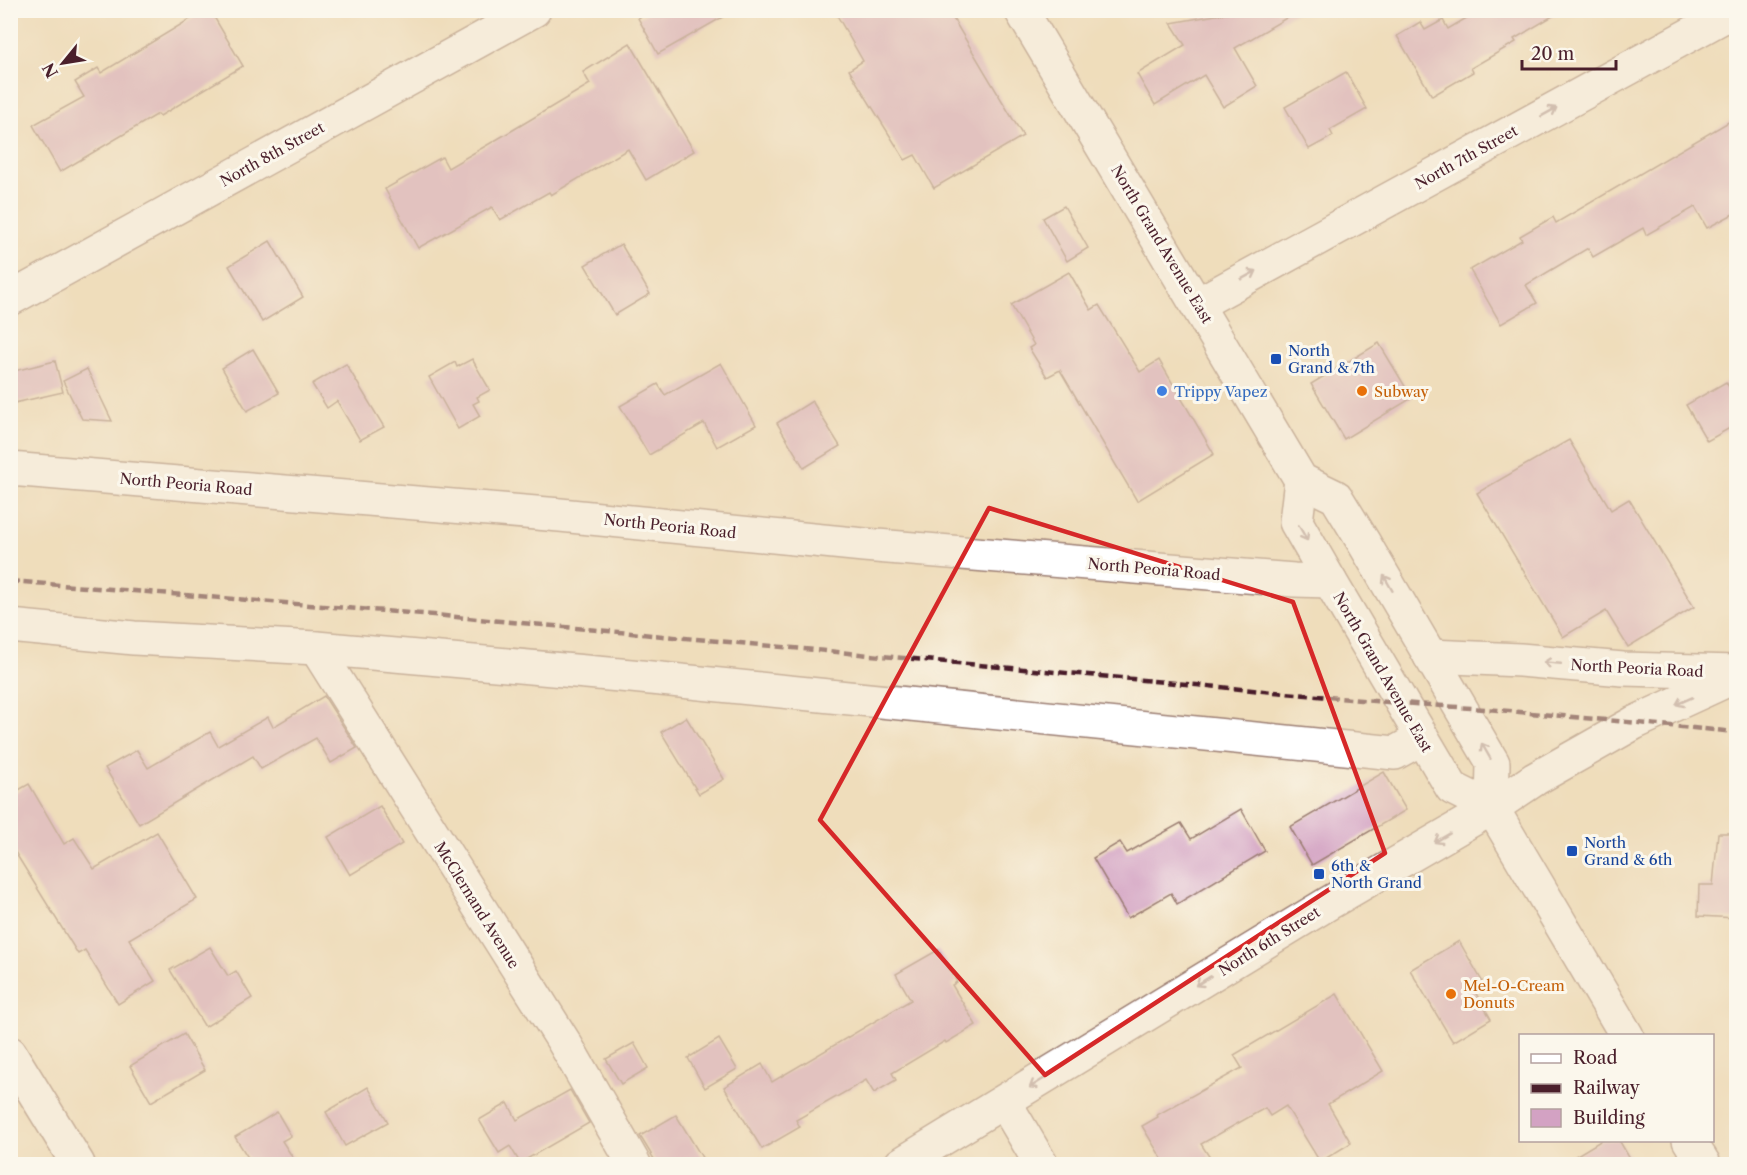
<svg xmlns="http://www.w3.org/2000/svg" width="1747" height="1175" font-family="'Libre Caslon Text',serif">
  <rect width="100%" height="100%" fill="#fbf7ec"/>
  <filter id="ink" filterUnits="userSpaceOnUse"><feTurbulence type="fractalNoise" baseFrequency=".0167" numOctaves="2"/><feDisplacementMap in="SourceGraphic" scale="12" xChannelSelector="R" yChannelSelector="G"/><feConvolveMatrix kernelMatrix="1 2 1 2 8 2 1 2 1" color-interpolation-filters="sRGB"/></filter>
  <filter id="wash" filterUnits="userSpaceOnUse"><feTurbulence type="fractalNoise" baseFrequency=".008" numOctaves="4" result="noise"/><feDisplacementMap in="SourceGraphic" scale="24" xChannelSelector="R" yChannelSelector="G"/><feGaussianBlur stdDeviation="1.35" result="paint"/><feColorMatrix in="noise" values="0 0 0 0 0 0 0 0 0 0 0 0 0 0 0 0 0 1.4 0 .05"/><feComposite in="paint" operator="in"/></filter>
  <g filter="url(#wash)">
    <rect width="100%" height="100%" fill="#efddbb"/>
    <g id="blocks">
      <!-- building -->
      <g fill="#d3a2c3">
        <path d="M 205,10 L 210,10 L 243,66 L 160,116 L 158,114 L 60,172 L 33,125 L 84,97 L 75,82 L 98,68 L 101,73 Z"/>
        <path d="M 652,10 L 735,10 L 658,54 L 638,18 Z"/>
        <path d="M 834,10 L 948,10 L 1023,136 L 934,188 L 915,155 L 905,160 L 849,70 L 863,61 Z"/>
        <path d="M 1244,10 L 1300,10 L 1235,48 L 1257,86 L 1223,107 L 1204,75 L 1155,105 L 1137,74 L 1185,45 L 1171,23 Z"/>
        <path d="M 1480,10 L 1563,10 L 1514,39 L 1516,42 L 1471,68 L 1473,72 L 1432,96 L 1397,36 L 1420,22 L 1425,30 L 1443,20 L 1448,29 Z"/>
        <path d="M 630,43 L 694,151 L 646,180 L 628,149 L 551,195 L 549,192 L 500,220 L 492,207 L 418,248 L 385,189 L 442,157 L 448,168 L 513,130 L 590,84 L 583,72 Z"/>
        <path d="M 1346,72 L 1367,109 L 1330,130 L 1333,136 L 1309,149 L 1285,107 Z"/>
        <path d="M 1737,117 L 1737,212 L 1707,228 L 1695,207 L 1646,235 L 1643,228 L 1593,257 L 1588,248 L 1526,285 L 1537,303 L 1501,324 L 1470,270 L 1522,240 L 1520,236 L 1553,217 L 1556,223 Z"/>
        <path d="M 1064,206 L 1088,248 L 1067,261 L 1043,218 Z"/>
        <path d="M 270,241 L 303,297 L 262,322 L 229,266 Z"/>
        <path d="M 621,244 L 650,294 L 615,315 L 585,265 Z"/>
        <path d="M 1069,272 L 1091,310 L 1099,305 L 1140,372 L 1159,360 L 1214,454 L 1137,501 L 1060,370 L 1047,377 L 1029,348 L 1034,345 L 1011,305 Z"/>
        <path d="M 1379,343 L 1412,398 L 1344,439 L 1311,384 Z"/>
        <path d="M 253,349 L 279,393 L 247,411 L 222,368 Z"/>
        <path d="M 472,359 L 490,390 L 477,397 L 479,401 L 473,404 L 480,416 L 458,429 L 429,377 L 455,362 L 457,367 Z"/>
        <path d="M 55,361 L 63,392 L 10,404 L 10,372 Z"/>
        <path d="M 721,363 L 756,425 L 717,447 L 704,423 L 649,455 L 620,406 L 658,384 L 665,395 Z"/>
        <path d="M 346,364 L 384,427 L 360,440 L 337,401 L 327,408 L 312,384 Z"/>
        <path d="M 87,369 L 112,421 L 82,419 L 63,381 Z"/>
        <path d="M 1726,382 L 1737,400 L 1737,424 L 1707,441 L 1686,405 Z"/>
        <path d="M 812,401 L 840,446 L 804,468 L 777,423 Z"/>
        <path d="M 1569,440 L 1611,510 L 1629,499 L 1694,607 L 1628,647 L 1606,611 L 1563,637 L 1477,493 Z"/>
        <path d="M 324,696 L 357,748 L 331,763 L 316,738 L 261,769 L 253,756 L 139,824 L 105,768 L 137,750 L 148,768 L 210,732 L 218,746 L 268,717 L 273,727 Z"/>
        <path d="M 686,717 L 724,779 L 699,794 L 661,732 Z"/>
        <path d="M 1384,772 L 1406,810 L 1312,865 L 1290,827 Z"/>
        <path d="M 29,784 L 64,844 L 74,838 L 94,869 L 157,832 L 197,899 L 129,939 L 155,981 L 118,1004 L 85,950 L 78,954 L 10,844 L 10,795 Z"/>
        <path d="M 380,806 L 402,844 L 350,875 L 328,837 Z"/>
        <path d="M 1241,809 L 1265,851 L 1177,904 L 1171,893 L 1128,918 L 1093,858 L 1120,842 L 1127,853 L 1181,823 L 1191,839 Z"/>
        <path d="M 1718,833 L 1737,833 L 1737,918 L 1698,916 L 1699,885 L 1713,885 Z"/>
        <path d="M 1459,941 L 1482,981 L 1472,987 L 1491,1019 L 1453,1042 L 1410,970 Z"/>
        <path d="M 210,947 L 228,976 L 236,971 L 252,998 L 205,1027 L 170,970 Z"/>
        <path d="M 938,950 L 957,982 L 952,985 L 976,1025 L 946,1043 L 945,1041 L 892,1073 L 896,1080 L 874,1093 L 866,1080 L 796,1120 L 800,1127 L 762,1149 L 724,1087 L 762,1064 L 772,1082 L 911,1000 L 896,974 Z"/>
        <path d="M 1337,994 L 1383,1071 L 1328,1104 L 1351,1143 L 1320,1162 L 1286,1106 L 1270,1116 L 1265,1108 L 1201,1144 L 1214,1164 L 1165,1164 L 1142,1126 L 1158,1117 L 1157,1115 L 1242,1068 L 1234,1055 Z"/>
        <path d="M 184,1034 L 205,1070 L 151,1102 L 130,1066 Z"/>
        <path d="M 719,1039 L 737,1069 L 705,1088 L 688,1058 Z"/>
        <path d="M 634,1043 L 648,1068 L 621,1084 L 606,1059 Z"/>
        <path d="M 368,1087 L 388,1122 L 345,1146 L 326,1112 Z"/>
        <path d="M 570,1090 L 589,1123 L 520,1163 L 510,1146 L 499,1153 L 479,1120 L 508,1103 L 517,1120 Z"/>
        <path d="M 277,1112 L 291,1136 L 282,1141 L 297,1164 L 252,1164 L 235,1137 Z"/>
        <path d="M 676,1115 L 706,1164 L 657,1164 L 640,1136 Z"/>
        <path d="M 1602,1140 L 1619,1140 L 1633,1164 L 1562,1164 Z"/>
      </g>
    </g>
  </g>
  <g filter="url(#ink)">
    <use href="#blocks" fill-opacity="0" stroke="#9c7e73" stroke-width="1.5"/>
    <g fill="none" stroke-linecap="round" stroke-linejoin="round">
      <!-- street casing -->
      <g stroke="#9c7e73" stroke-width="36">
        <g id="street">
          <path d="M 10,299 L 534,10"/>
          <path d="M 1198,304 L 1735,10"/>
          <path d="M 10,469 L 560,515 L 864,545 L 1294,580 L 1330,581"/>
          <path d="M 10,626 L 134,638 L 316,648 L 631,676 L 1395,753 L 1422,738"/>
          <path d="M 316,648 L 564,1042 L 634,1164"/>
          <path d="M 1430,656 L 1520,660 L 1623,669 L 1736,672"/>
          <path d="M 10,1053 L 78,1164"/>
          <path d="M 1005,1103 L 1041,1164"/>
        </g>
      </g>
      <!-- secondary casing -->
      <g stroke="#9c7e73" stroke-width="36">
        <g id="secondary">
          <path d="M 1021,10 L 1301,480 L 1336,497 L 1364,543 L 1493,763 L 1492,808 L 1627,1036"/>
          <path d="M 1301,480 L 1296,522 L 1330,581 L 1452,788 L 1492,808"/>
          <path d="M 1689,1140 L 1704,1164"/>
          <path d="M 901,1164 L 1329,903 L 1492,808 L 1535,779 L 1634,723 L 1736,676"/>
        </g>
      </g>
      <!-- street -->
      <use href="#street" stroke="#fff" stroke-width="33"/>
      <!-- secondary -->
      <use href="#secondary" stroke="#fff" stroke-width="33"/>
      <!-- rail -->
      <path stroke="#4a1f2b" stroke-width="4.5" stroke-dasharray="9 4.5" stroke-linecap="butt" d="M 10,581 L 434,615 L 1361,700 L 1498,710 L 1736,732"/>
    </g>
    <!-- one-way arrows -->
    <defs><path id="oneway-shaft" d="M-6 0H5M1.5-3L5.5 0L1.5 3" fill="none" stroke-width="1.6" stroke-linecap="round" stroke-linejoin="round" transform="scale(1.5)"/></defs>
    <g stroke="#ae9aa0">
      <use href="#oneway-shaft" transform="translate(1549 112) rotate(-29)"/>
      <use href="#oneway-shaft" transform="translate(1249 275) rotate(-29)"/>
      <use href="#oneway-shaft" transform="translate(1303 533) rotate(60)"/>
      <use href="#oneway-shaft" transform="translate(1388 583) rotate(-120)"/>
      <use href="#oneway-shaft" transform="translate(1552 663) rotate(-175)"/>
      <use href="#oneway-shaft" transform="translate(1684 701) rotate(156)"/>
      <use href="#oneway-shaft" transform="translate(1486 751) rotate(-120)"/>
      <use href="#oneway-shaft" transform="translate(1442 838) rotate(150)"/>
      <use href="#oneway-shaft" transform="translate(1203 981) rotate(148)"/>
      <use href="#oneway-shaft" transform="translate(1037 1083) rotate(148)"/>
    </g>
  </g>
  <!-- marked area -->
  <path d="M0 0H1747V1175H0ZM 989,508 L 1293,602 L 1385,853 L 1045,1075 L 820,820 Z" fill="#efddbb" fill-opacity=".55" fill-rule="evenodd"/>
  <path fill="none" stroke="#d62828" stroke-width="4.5" stroke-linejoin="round" d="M 989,508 L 1293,602 L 1385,853 L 1045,1075 L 820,820 Z"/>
  <!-- markers -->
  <g fill="#1a4fb4" stroke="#fbf7ec" stroke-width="2">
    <rect x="1270" y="353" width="12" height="12" rx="3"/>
    <rect x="1566" y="845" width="12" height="12" rx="3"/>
    <rect x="1313" y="868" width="12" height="12" rx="3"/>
  </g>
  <circle fill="#3f7fe0" stroke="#fbf7ec" stroke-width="2" cx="1162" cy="391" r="6"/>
  <g fill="#e8710a" stroke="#fbf7ec" stroke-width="2">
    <circle cx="1362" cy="391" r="6"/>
    <circle cx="1451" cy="994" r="6"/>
  </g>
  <g text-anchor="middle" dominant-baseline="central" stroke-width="6" stroke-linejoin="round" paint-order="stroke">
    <!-- street labels -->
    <g font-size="15" fill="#4a1f2b" stroke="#fbf7ec">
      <text transform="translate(272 154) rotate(-29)">North 8th Street</text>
      <text transform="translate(1466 157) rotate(-29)">North 7th Street</text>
      <text transform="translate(1162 244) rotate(59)">North Grand Avenue East</text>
      <text transform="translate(186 484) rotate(5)">North Peoria Road</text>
      <text transform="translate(670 526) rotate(6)">North Peoria Road</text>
      <text transform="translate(1154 569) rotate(5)">North Peoria Road</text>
      <text transform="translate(1637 668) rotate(3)">North Peoria Road</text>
      <text transform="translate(1383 672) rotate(60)">North Grand Avenue East</text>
      <text transform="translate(477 905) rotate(58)">McClernand Avenue</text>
      <text transform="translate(1269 941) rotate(-32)">North 6th Street</text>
    </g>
    <!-- transit labels -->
    <g font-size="15" fill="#164399" stroke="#fbf7ec" text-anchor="start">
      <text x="1288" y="350">North<tspan x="1288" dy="17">Grand &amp; 7th</tspan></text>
      <text x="1584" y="842">North<tspan x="1584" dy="17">Grand &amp; 6th</tspan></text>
      <text x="1331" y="865">6th &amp;<tspan x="1331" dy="17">North Grand</tspan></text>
    </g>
    <!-- shop labels -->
    <g font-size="15" fill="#366cbe" stroke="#fbf7ec" text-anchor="start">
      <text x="1174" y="391">Trippy Vapez</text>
    </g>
    <!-- food labels -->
    <g font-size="15" fill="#c56008" stroke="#fbf7ec" text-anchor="start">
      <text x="1374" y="391">Subway</text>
      <text x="1463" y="985">Mel-O-Cream<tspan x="1463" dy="17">Donuts</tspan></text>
    </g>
  </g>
  <!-- margin -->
  <rect width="1747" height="1175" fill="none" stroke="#fbf7ec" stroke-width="36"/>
  <!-- legend -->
  <rect x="1519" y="1034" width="195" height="108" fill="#fbf7ec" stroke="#b4a19f" stroke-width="1.5"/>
  <rect x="1531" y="1054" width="30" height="9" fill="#ffffff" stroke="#b4a19f" stroke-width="1.5"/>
  <text x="1573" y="1064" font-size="18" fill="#4a1f2b">Road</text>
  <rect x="1531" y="1084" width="30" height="9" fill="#4a1f2b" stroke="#b4a19f" stroke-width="1.5"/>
  <text x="1573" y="1094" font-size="18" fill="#4a1f2b">Railway</text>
  <rect x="1531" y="1109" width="30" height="18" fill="#d3a2c3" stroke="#b4a19f" stroke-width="1.5"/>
  <text x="1573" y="1124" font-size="18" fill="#4a1f2b">Building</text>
  <!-- north arrow -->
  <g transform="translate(63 63) rotate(240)" stroke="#fbf7ec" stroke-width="4.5" paint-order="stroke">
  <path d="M0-4.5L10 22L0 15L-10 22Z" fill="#4a1f2b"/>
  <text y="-9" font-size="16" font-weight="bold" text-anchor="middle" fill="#4a1f2b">N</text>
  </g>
  <!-- scale -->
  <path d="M1522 60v9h94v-9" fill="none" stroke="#4a1f2b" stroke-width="3"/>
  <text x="1531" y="60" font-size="18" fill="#4a1f2b" stroke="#fbf7ec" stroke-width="4.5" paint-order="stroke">20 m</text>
</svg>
